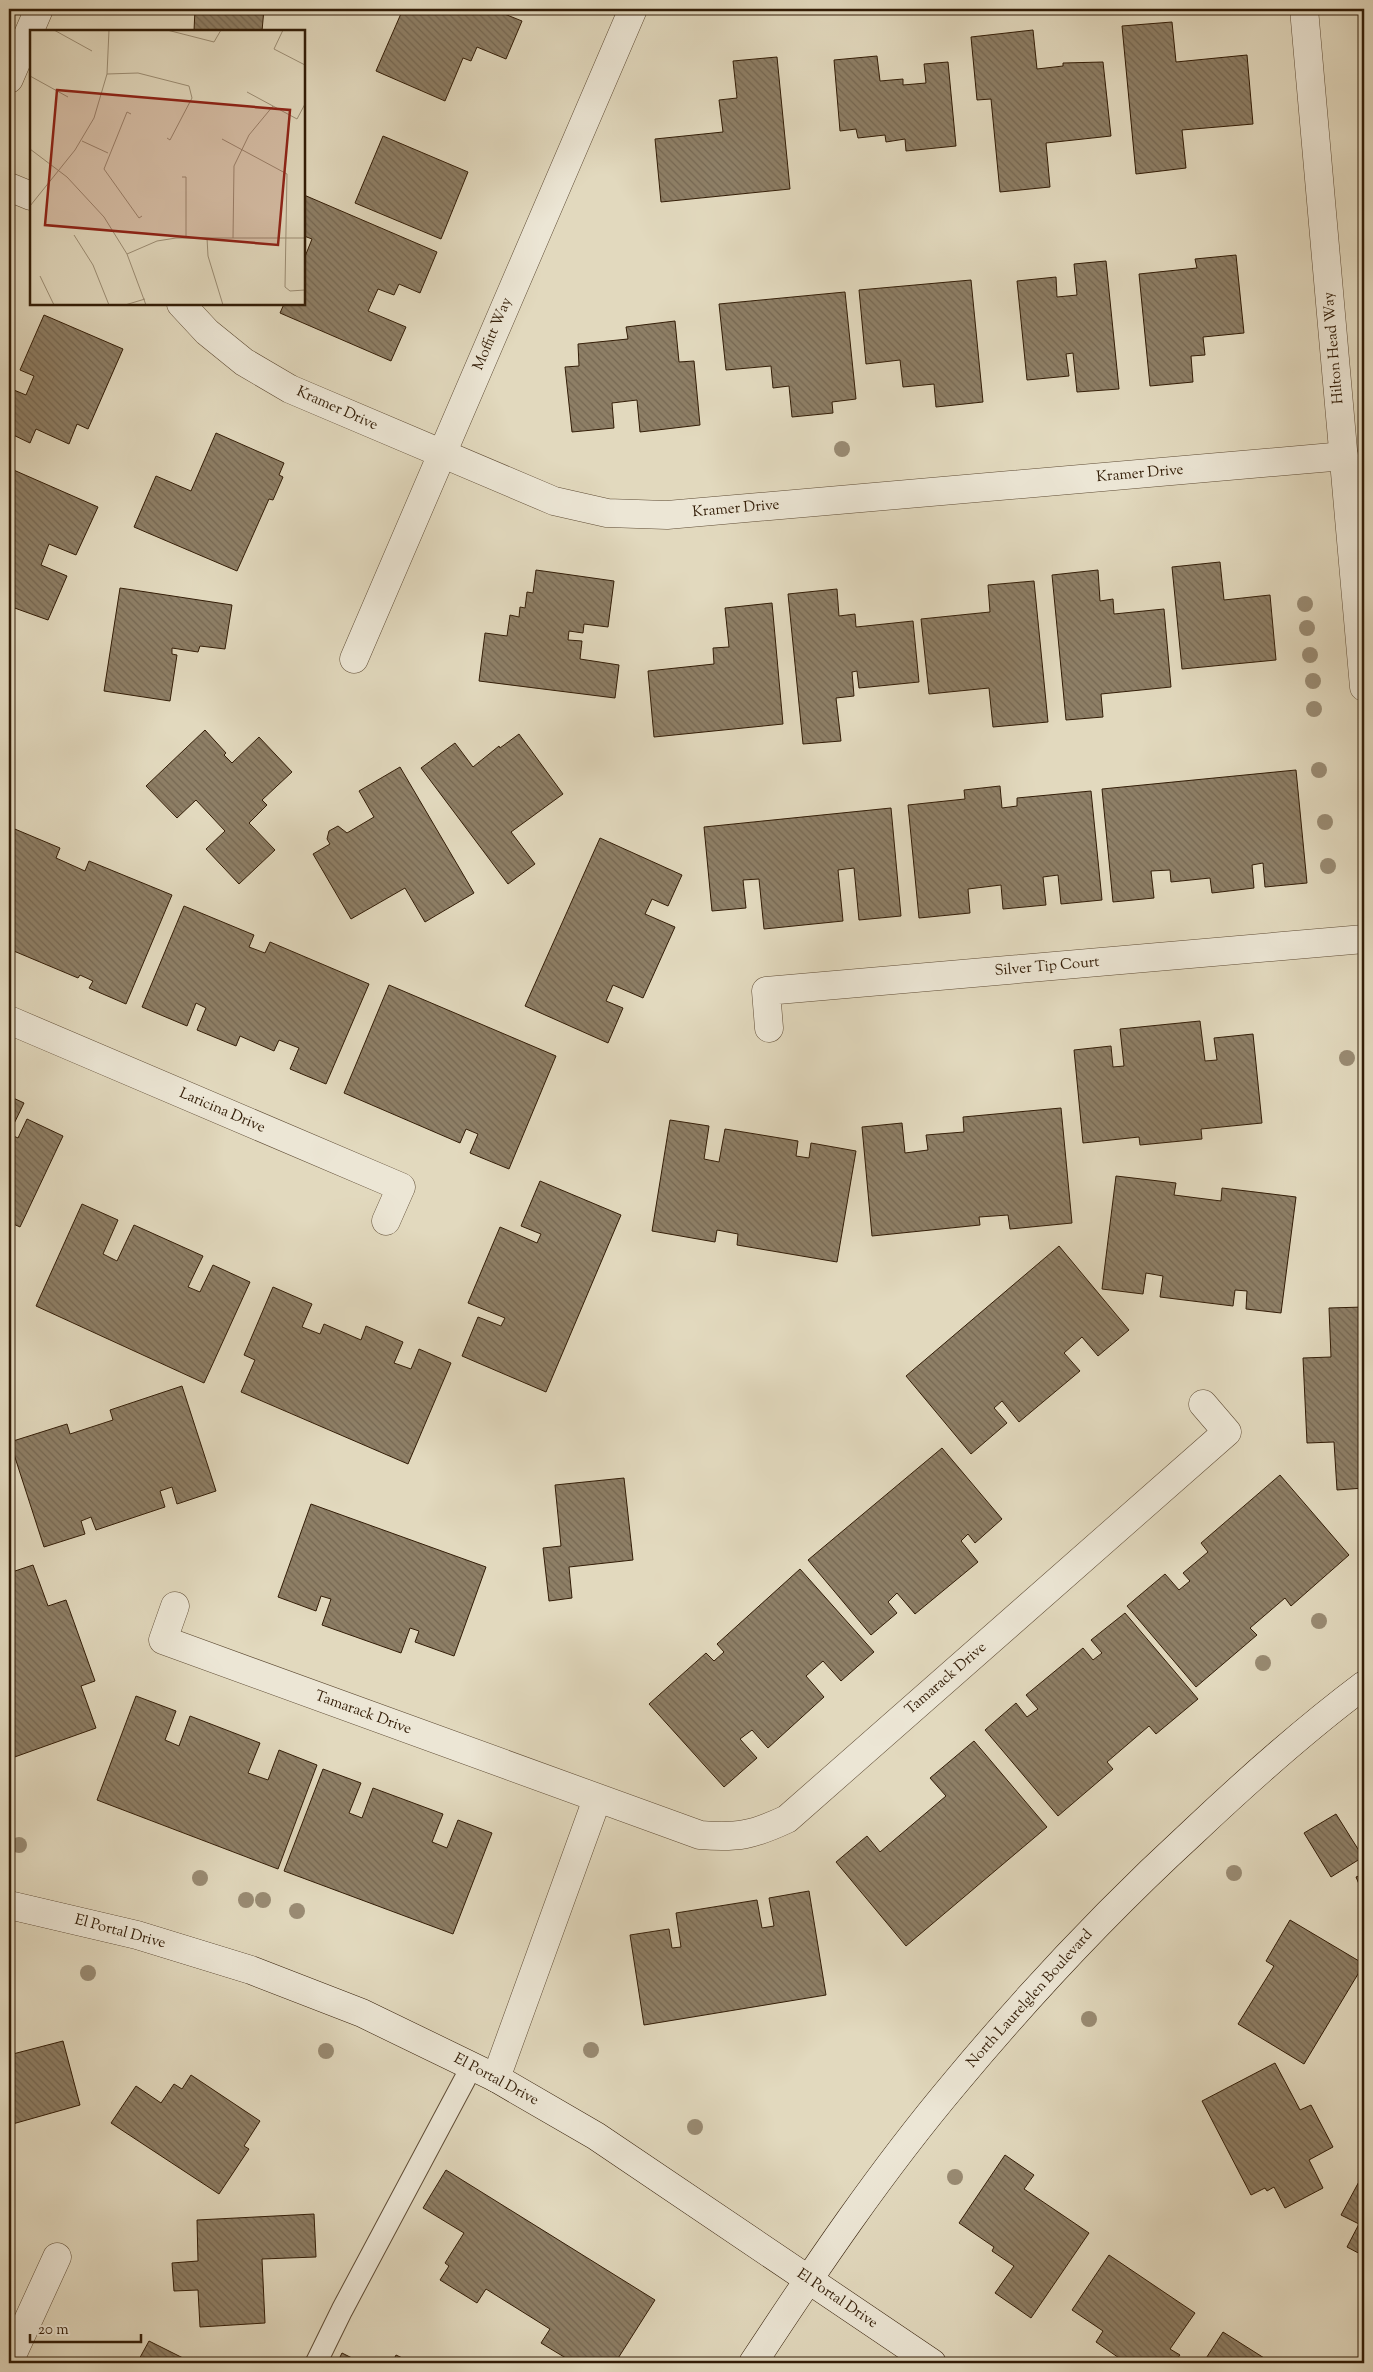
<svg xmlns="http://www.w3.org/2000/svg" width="1373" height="2372" font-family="'Sorts Mill Goudy',serif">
  <defs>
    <pattern id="building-back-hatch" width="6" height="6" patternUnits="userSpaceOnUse" patternTransform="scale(1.25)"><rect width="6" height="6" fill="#8e7f66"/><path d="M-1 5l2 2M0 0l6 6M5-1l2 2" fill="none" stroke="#756752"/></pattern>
  </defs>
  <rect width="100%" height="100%" fill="#e2d9be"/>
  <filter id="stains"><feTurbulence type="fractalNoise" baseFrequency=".004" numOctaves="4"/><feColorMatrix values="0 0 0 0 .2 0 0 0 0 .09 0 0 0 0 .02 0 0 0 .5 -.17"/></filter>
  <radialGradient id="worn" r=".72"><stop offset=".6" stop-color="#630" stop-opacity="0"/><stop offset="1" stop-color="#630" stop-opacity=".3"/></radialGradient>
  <!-- building -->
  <g fill="url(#building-back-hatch)" stroke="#331d07">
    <path d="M 195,9 L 287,9 L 264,9 L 262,31 L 194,31 Z"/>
    <path d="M 403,9 L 492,9 L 522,21 L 506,59 L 477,47 L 471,61 L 463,58 L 445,101 L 376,71 Z"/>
    <path d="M 1172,22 L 1176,62 L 1247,55 L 1253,124 L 1182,130 L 1186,168 L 1136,174 L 1122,26 Z"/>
    <path d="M 1033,30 L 1037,69 L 1063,66 L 1063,63 L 1103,62 L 1111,136 L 1046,143 L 1050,187 L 1000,192 L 991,99 L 977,100 L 971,37 Z"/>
    <path d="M 877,56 L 880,81 L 903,79 L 903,85 L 926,83 L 924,64 L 948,62 L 956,146 L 906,151 L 905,139 L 886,142 L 885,135 L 858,138 L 856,129 L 840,131 L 834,60 Z"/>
    <path d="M 777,57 L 790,189 L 661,202 L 655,139 L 723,132 L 719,100 L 737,98 L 733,61 Z"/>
    <path d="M 383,136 L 468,172 L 441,239 L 355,203 Z"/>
    <path d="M 304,195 L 437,252 L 420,293 L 399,284 L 394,295 L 378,289 L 368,311 L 406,327 L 391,361 L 280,313 L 284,304 L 304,304 L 304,259 L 312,239 L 304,236 Z"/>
    <path d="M 1236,255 L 1244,333 L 1203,337 L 1205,355 L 1191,356 L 1193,382 L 1150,386 L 1139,274 L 1197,268 L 1195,259 Z"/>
    <path d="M 1106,261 L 1119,389 L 1077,392 L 1073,353 L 1066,354 L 1069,376 L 1027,380 L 1017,281 L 1056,277 L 1057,297 L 1077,295 L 1074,264 Z"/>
    <path d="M 971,280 L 983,402 L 936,407 L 934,384 L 903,387 L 900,360 L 866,364 L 859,290 Z"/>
    <path d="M 845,292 L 856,399 L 832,402 L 833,413 L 792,417 L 789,386 L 773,388 L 771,366 L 726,370 L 719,304 Z"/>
    <path d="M 44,315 L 123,349 L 88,429 L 77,424 L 69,444 L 36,429 L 30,443 L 9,433 L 9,388 L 26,395 L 34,376 L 20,370 Z"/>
    <path d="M 675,321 L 679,362 L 694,361 L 700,425 L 640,432 L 637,400 L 612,403 L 614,428 L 572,432 L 565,367 L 579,366 L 578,344 L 628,339 L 626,327 Z"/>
    <path d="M 216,433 L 284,463 L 279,475 L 283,477 L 273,500 L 269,499 L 237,571 L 134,527 L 156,476 L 191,491 Z"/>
    <path d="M 9,468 L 98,507 L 76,555 L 49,544 L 41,565 L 67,576 L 48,620 L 9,606 Z"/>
    <path d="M 1220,562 L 1224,600 L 1270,595 L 1276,660 L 1182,669 L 1172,567 Z"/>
    <path d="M 536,570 L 614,581 L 608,627 L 584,624 L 583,633 L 569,631 L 568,640 L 582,641 L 580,659 L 619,665 L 615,698 L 479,681 L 485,633 L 507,636 L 510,615 L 519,617 L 520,607 L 525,608 L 527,592 L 533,593 Z"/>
    <path d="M 1098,570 L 1100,601 L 1113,599 L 1114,614 L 1164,609 L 1171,687 L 1101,694 L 1103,717 L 1066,720 L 1052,575 Z"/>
    <path d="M 1034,581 L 1048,722 L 993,727 L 989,688 L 929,694 L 921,619 L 990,612 L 988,585 Z"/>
    <path d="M 120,588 L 232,605 L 225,649 L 200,646 L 198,652 L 172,648 L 172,654 L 177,655 L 170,701 L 104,691 Z"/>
    <path d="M 837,589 L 839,616 L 855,614 L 856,627 L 913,621 L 919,682 L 859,688 L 857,671 L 852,672 L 854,696 L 836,698 L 841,741 L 803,744 L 788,594 Z"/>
    <path d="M 772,603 L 783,724 L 654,737 L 648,671 L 714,664 L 713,648 L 729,647 L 725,608 Z"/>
    <path d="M 205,730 L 226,753 L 224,755 L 232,763 L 259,737 L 292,772 L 262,800 L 267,805 L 249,823 L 275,850 L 239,884 L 206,849 L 225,831 L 196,800 L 177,818 L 146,786 Z"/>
    <path d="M 519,734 L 563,794 L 511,832 L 535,864 L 508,884 L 421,768 L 455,743 L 473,767 L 499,746 L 500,748 Z"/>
    <path d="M 400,767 L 474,893 L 425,922 L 405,888 L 351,919 L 313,854 L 330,844 L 327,839 L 329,831 L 338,826 L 347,833 L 374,817 L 359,791 Z"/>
    <path d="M 1296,770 L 1307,883 L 1265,887 L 1263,863 L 1252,865 L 1254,888 L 1212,893 L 1210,878 L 1171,882 L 1170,870 L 1151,871 L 1154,898 L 1113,902 L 1102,789 Z"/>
    <path d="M 1000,786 L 1002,808 L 1017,806 L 1017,798 L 1091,791 L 1102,900 L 1061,904 L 1058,875 L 1043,877 L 1046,905 L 1003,909 L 1001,885 L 968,889 L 970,913 L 919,918 L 908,805 L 965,799 L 964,790 Z"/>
    <path d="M 891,808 L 901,916 L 859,920 L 854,868 L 838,870 L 843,921 L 764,929 L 759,879 L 743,880 L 746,908 L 712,911 L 704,827 Z"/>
    <path d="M 10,827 L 60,848 L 56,858 L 85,871 L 89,861 L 172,895 L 126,1004 L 89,988 L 93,981 L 80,975 L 78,978 L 9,949 Z"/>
    <path d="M 600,838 L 682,875 L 668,906 L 652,899 L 645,914 L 675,927 L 643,998 L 613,985 L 606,1001 L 623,1008 L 608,1043 L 525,1006 Z"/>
    <path d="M 184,906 L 254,935 L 249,947 L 265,953 L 270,942 L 369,984 L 326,1084 L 290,1069 L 299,1048 L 279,1040 L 274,1051 L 240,1036 L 236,1046 L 197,1030 L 206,1008 L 196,1003 L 187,1026 L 142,1007 Z"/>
    <path d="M 389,985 L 556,1056 L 509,1169 L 470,1153 L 478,1134 L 466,1129 L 460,1143 L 344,1093 Z"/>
    <path d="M 1200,1021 L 1205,1061 L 1217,1060 L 1214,1038 L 1253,1034 L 1262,1123 L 1201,1129 L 1202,1139 L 1140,1145 L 1139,1137 L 1083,1143 L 1074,1050 L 1111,1046 L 1113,1067 L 1124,1066 L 1120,1029 Z"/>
    <path d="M 9,1096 L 24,1103 L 9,1134 L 18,1138 L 27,1119 L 63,1136 L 20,1227 L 9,1222 Z"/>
    <path d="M 1061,1108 L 1072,1223 L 1010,1229 L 1008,1215 L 979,1217 L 980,1225 L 872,1236 L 862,1127 L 902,1123 L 905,1153 L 928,1150 L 926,1135 L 964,1132 L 963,1117 Z"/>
    <path d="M 670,1120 L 709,1126 L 704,1159 L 719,1162 L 725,1129 L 798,1141 L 796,1156 L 809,1158 L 811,1143 L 856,1151 L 837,1262 L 737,1245 L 738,1234 L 717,1230 L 715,1242 L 652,1231 Z"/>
    <path d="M 1116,1176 L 1176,1183 L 1174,1195 L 1221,1201 L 1222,1188 L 1296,1197 L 1281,1313 L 1246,1309 L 1247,1291 L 1235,1290 L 1233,1306 L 1160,1297 L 1163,1276 L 1146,1273 L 1143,1294 L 1102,1289 Z"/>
    <path d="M 540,1181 L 621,1215 L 546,1392 L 462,1356 L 478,1317 L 501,1326 L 505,1318 L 468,1303 L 500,1227 L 537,1243 L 541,1234 L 521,1226 Z"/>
    <path d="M 82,1204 L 118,1220 L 103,1254 L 117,1261 L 134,1225 L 203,1256 L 188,1287 L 200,1292 L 213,1265 L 250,1282 L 204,1383 L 36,1306 Z"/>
    <path d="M 1059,1246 L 1129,1330 L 1098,1356 L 1082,1337 L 1064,1353 L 1080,1371 L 1019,1422 L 1002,1401 L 994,1408 L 1007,1423 L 971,1454 L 906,1376 Z"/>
    <path d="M 273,1287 L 312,1304 L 302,1327 L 320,1334 L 324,1324 L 361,1340 L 366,1326 L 403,1342 L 394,1363 L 411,1369 L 419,1349 L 451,1363 L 408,1464 L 241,1392 L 255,1360 L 244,1355 Z"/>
    <path d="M 1364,1307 L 1364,1488 L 1337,1490 L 1334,1442 L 1307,1443 L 1303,1358 L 1331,1357 L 1329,1308 Z"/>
    <path d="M 182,1386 L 216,1491 L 177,1504 L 172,1487 L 160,1491 L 165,1507 L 96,1530 L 91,1517 L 81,1521 L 85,1534 L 44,1547 L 10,1442 L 67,1424 L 70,1434 L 113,1420 L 110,1410 Z"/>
    <path d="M 942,1448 L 1002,1519 L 975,1543 L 968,1534 L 961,1541 L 978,1562 L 915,1614 L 897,1593 L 888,1602 L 897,1613 L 871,1635 L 808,1560 Z"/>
    <path d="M 1280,1475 L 1349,1555 L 1291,1606 L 1285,1598 L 1250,1628 L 1257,1635 L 1196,1687 L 1127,1606 L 1165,1574 L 1179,1590 L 1190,1581 L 1183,1573 L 1208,1552 L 1201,1543 Z"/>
    <path d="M 624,1478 L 633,1560 L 569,1567 L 572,1598 L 549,1601 L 543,1548 L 561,1546 L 555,1485 Z"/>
    <path d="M 311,1504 L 486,1567 L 454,1656 L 415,1642 L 419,1631 L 410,1628 L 401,1653 L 322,1625 L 331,1599 L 321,1596 L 316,1611 L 278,1597 Z"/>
    <path d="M 33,1565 L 48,1606 L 66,1600 L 95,1681 L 81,1686 L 96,1728 L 9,1759 L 9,1573 Z"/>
    <path d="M 800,1569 L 874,1652 L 841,1681 L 823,1661 L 806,1676 L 824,1697 L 768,1748 L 752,1730 L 740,1739 L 757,1758 L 724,1787 L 649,1704 L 706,1653 L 714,1661 L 724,1652 L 717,1644 Z"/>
    <path d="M 1125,1613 L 1198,1699 L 1156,1734 L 1149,1726 L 1107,1762 L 1113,1769 L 1058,1816 L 985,1730 L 1016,1703 L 1027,1717 L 1038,1709 L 1026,1695 L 1083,1648 L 1093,1660 L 1102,1653 L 1091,1640 Z"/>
    <path d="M 136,1696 L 176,1711 L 165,1740 L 179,1746 L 190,1716 L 260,1743 L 248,1773 L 268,1780 L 279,1750 L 317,1765 L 278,1869 L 97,1800 Z"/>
    <path d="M 974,1741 L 1047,1827 L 906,1946 L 836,1862 L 867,1836 L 880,1852 L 946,1796 L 930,1778 Z"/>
    <path d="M 323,1769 L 361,1783 L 349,1813 L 362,1818 L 373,1788 L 443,1814 L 432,1842 L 447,1848 L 458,1820 L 492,1833 L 453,1934 L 284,1871 Z"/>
    <path d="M 1336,1814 L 1363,1857 L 1331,1877 L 1304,1833 Z"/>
    <path d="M 1364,1874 L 1364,1896 L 1356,1877 Z"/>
    <path d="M 809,1891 L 826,1995 L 644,2025 L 630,1935 L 669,1929 L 672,1948 L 681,1947 L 676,1913 L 757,1900 L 762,1928 L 774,1926 L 769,1898 Z"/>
    <path d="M 1290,1920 L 1364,1964 L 1304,2064 L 1238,2024 L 1274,1966 L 1266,1961 Z"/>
    <path d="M 63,2041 L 80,2105 L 9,2125 L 9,2055 Z"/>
    <path d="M 1275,2063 L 1300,2110 L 1311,2105 L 1333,2147 L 1309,2160 L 1323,2188 L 1285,2208 L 1274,2187 L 1267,2191 L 1265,2188 L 1251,2195 L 1202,2101 Z"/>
    <path d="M 191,2075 L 260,2121 L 244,2146 L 249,2149 L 219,2194 L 111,2123 L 136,2086 L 161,2103 L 174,2084 L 182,2089 Z"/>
    <path d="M 1005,2155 L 1034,2175 L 1024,2189 L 1089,2233 L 1031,2318 L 995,2293 L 1014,2266 L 992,2251 L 994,2247 L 959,2223 Z"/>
    <path d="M 446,2170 L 655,2300 L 615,2363 L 574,2363 L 541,2343 L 550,2329 L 486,2289 L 477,2303 L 440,2280 L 449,2266 L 445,2263 L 464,2233 L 423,2208 Z"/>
    <path d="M 1362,2176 L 1364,2177 L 1364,2256 L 1347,2247 L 1359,2224 L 1341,2215 Z"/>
    <path d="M 314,2214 L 316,2257 L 262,2259 L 265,2323 L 200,2327 L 198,2290 L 174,2291 L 172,2263 L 198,2261 L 197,2220 Z"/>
    <path d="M 1109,2255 L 1195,2313 L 1170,2349 L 1180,2355 L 1174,2363 L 1120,2363 L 1122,2360 L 1096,2342 L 1103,2331 L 1072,2310 Z"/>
    <path d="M 1223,2332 L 1272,2363 L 1203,2363 Z"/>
    <path d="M 149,2341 L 193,2363 L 137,2363 Z"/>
    <path d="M 342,2353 L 362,2363 L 337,2363 Z"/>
    <path d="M 396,2355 L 413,2363 L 392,2363 Z"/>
  </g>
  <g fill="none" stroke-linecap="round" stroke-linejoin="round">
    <!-- lane casing -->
    <g stroke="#5f4c35" stroke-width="23">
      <path id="lane" d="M 316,2363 L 342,2310 L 472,2066"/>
    </g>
    <!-- street casing -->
    <g stroke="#5f4c35" stroke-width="29">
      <g id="street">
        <path d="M 1304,9 L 1364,687"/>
        <path d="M 9,79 L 39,9"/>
        <path d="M 9,187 L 31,196"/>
        <path d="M 181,304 L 207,332 L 244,362 L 290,389 L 554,501 L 607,513 L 667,515 L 1344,456"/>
        <path d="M 354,659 L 633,9"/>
        <path d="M 9,1020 L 401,1187 L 386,1221"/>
        <path d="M 769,1028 L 766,991 L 1364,939"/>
        <path d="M 175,1606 L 163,1640 L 700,1835 C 738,1838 753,1835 787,1819 L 1227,1432 L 1203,1404"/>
        <path d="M 496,2078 L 597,1799"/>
        <path d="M 9,2362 L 57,2257"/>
      </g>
    </g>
    <!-- secondary casing -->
    <g stroke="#331d07" stroke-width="29">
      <g id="secondary">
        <path d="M 9,1905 L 137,1935 L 251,1970 L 362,2013 L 496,2078 L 596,2136 L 932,2363"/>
        <path d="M 753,2363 C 816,2267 881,2171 955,2083 C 1029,1994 1108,1910 1193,1832 C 1248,1780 1304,1730 1364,1685"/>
      </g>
    </g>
    <!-- lane -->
    <use href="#lane" stroke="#ece6d5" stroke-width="21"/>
    <!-- street -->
    <use href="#street" stroke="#ece6d5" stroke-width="28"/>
    <!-- secondary -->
    <use href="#secondary" stroke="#ece6d5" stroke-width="28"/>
  </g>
  <!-- trees -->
  <g fill="#998b73">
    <circle cx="842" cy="449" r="8"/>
    <circle cx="1305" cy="604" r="8"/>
    <circle cx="1307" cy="628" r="8"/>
    <circle cx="1310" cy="655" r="8"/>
    <circle cx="1313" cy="681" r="8"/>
    <circle cx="1314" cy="709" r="8"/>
    <circle cx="1319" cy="770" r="8"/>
    <circle cx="1325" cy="822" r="8"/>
    <circle cx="1328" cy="866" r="8"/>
    <circle cx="1347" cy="1058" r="8"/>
    <circle cx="1319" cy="1621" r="8"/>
    <circle cx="1263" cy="1663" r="8"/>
    <circle cx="19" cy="1845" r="8"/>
    <circle cx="1234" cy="1873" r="8"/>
    <circle cx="200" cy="1878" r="8"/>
    <circle cx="246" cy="1900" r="8"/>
    <circle cx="263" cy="1900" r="8"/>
    <circle cx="297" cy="1911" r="8"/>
    <circle cx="88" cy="1973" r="8"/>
    <circle cx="1089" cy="2019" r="8"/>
    <circle cx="591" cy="2050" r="8"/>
    <circle cx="326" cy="2051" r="8"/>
    <circle cx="695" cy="2127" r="8"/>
    <circle cx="955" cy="2177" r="8"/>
  </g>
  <g text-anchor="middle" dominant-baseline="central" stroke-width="4.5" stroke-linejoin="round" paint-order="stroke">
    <!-- street labels -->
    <g font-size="15" fill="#331d07" stroke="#ece6d5">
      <text transform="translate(493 334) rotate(-67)">Moffitt Way</text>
      <text transform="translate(1334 348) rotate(-95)">Hilton Head Way</text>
      <text transform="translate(337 409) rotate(24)">Kramer Drive</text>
      <text transform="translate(1140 474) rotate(-5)">Kramer Drive</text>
      <text transform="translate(736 509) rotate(-5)">Kramer Drive</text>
      <text transform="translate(1047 967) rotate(-5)">Silver Tip Court</text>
      <text transform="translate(222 1111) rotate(23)">Laricina Drive</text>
      <text transform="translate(946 1679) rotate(-41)">Tamarack Drive</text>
      <text transform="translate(363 1713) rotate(20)">Tamarack Drive</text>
      <text transform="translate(120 1932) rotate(15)">El Portal Drive</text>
      <text transform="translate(1030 1999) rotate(-48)">North Laurelglen Boulevard</text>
      <text transform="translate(496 2080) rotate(28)">El Portal Drive</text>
      <text transform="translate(837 2299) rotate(34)">El Portal Drive</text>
    </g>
  </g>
  <!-- overview -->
  <g transform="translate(30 30)">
    <rect width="275" height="275" fill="#e2d9be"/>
    <path fill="none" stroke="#9c8e75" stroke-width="1" d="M 24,0 L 62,21M 137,0 L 184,12 L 191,0M 253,0 L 244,19 L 275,35M 77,44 L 108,43 L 159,56 L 162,68 L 140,110 L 137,108M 0,46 L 38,67M 217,62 L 267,89 L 275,74M 101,84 L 97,82 L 74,139 L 109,188 L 112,186M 192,109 L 257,144 L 255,257 L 260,261 L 275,260M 52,111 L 78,123M 0,119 L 37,147 L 74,187 L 97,224 L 116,275M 152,147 L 156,147 L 156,208M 0,176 L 45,120 L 64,88 L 77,44 L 79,0M 44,205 L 63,235 L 79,275M 177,208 L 178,226 L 193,275M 203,208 L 204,136 L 219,105 L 243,76M 97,224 L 127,211 L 146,208 L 275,208M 10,246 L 24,275M 95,275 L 115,269"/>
    <path fill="#8f2418" fill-opacity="0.15" stroke="#8f2418" stroke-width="2.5" d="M 27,60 L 260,80 L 248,215 L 15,195 Z"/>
    <rect width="275" height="275" fill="none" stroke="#331d07" stroke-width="2.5"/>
  </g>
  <!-- margin -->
  <rect width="1373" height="2372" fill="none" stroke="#e2d9be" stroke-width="30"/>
  <rect x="10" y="10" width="1353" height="2352" fill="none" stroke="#331d07" stroke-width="2.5"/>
  <rect x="15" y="15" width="1343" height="2342" fill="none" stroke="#331d07"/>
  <!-- scale -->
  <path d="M30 2334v8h111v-8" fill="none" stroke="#331d07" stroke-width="2.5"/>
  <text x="38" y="2334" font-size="15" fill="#331d07" stroke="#ece6d5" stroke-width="4" paint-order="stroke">20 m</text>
  <rect width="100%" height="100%" filter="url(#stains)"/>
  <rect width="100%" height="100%" fill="url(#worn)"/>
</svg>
